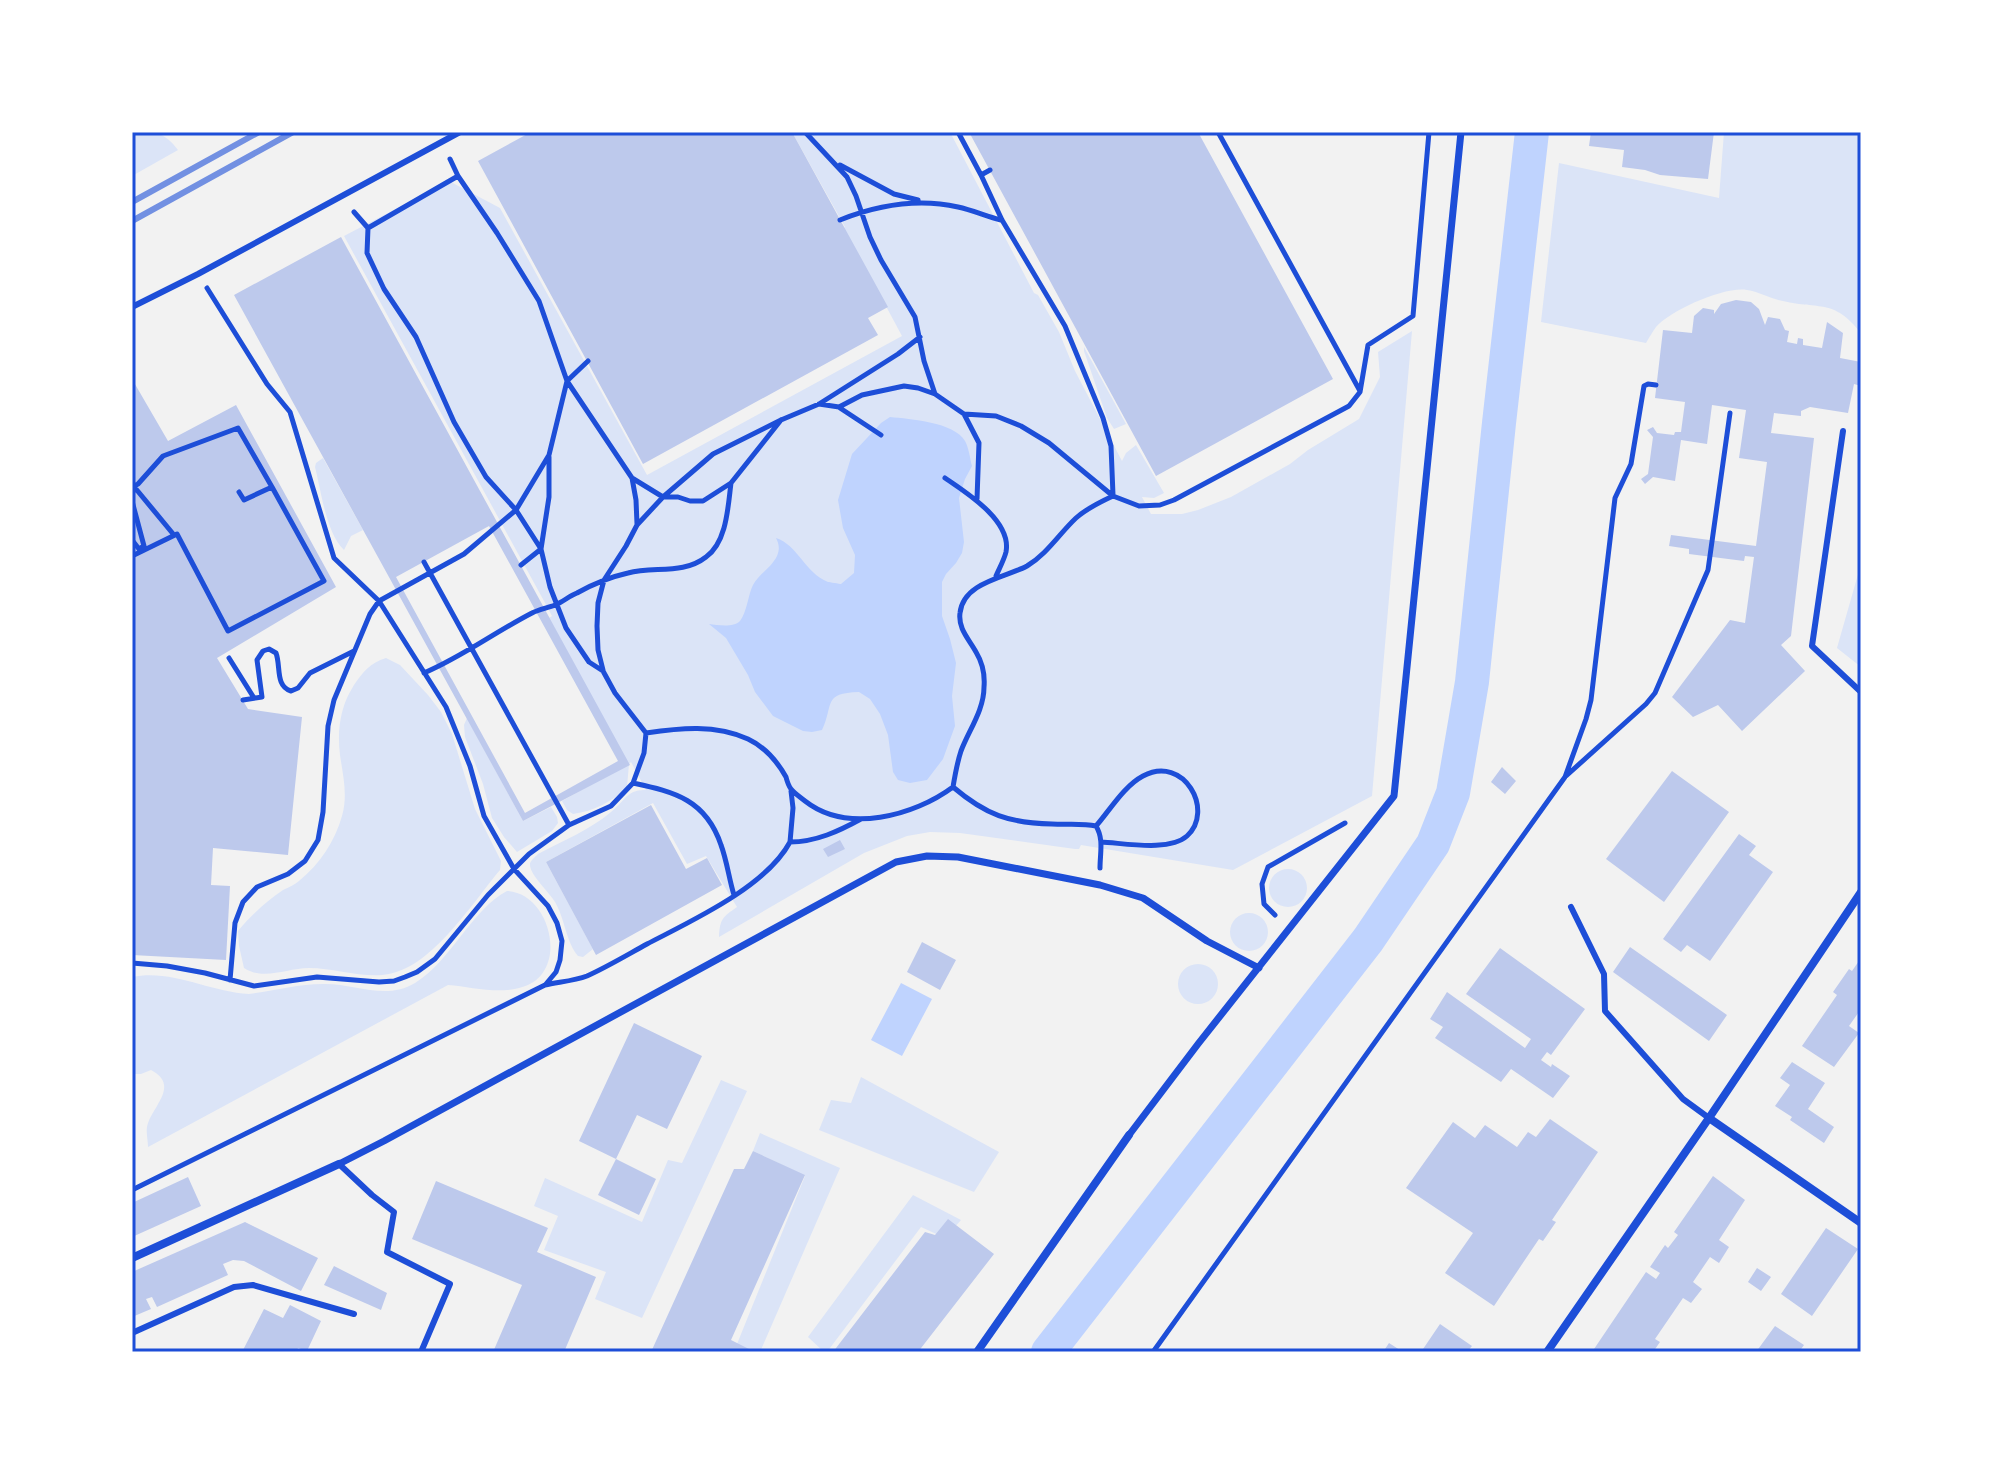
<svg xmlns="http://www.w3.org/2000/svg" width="1993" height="1484" viewBox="0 0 1993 1484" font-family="'Asap Condensed',sans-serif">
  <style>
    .green { fill: #dbe4f7 }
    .water { fill: #bfd3fe }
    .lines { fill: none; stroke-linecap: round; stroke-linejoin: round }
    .canal { stroke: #bfd3fe; stroke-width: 34 }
    .building { fill: #bdc9ec; fill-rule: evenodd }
    .path { stroke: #1d4ed8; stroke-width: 5 }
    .service { stroke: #1d4ed8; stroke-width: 6 }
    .pedestrian { stroke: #1d4ed8; stroke-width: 7 }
    .minor { stroke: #1d4ed8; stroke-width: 8 }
    .rail { stroke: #7290e2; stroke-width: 6 }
    .neatline { fill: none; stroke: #1d4ed8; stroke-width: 3 }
  </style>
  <rect width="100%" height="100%" fill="#f2f2f2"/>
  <!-- green -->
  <path class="green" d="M132 132C154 132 164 131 178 150L132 176Z
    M792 132H950L1034 293 1038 295 1059 332 1075 371 1122 461 1126 453 1136 445 1164 493 1154 498 1142 497 1151 514H1182L1198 510 1231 497 1290 464 1308 450 1359 419 1380 377 1378 352 1412 331 1372 796 1233 870 1081 845 1079 849H1075L960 833 930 832 907 836 864 853 719 937C720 918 723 917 737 907L706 856 687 864 653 803 546 862 593 949 583 957 578 956C566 942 565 919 555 902 550 893 529 874 530 864 530 861 536 856 538 854 562 841 590 830 611 812 625 801 627 789 646 790L631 762 629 764 627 787C612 802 594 811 573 814L567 810 562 801 628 764 549 618 552 616 544 601 344 236 449 181 500 208 647 475 902 336 844 228 845 227Z
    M1724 132H1861V333C1833 298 1820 310 1783 301 1771 299 1760 292 1747 290 1725 286 1671 310 1656 327 1653 331 1649 338 1646 343L1541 322 1559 163 1719 198Z
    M1084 347 1126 424 1114 429 1107 418 1084 351Z
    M323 458 363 530 351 536 344 550C326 533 321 490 315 467L316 463Z
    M1861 564V667L1837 648Z
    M386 658 400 665 428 695 441 712 452 734 475 809 501 861 500 870C473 902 433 966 389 974 365 979 335 968 309 968 287 968 264 981 244 968L239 946 238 931C252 914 266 902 283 890 289 887 294 885 299 881 320 864 335 841 342 816 348 795 343 776 340 755 337 730 340 707 354 685 363 672 370 663 386 658Z
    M467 718 523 821 551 807 557 817 558 823 552 831 517 852 504 837 492 818 483 784 465 737 464 725Z
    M1269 888a19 19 0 1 1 38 0a19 19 0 1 1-38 0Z
    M507 891C549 893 569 966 528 985 503 996 473 987 448 985L148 1147C148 1141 146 1133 147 1127 151 1107 181 1086 151 1070L141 1074H132V977C173 969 209 992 249 994 273 991 298 984 323 984 353 983 386 1001 415 983 451 961 472 909 507 891Z
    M1230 932a19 19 0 1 1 38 0a19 19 0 1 1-38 0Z
    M1178 984a20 20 0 1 1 40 0a20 20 0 1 1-40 0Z
    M861 1077 999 1152 974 1192 819 1130 831 1100 851 1103Z
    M721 1080 747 1091 642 1318 595 1299 606 1272 544 1250 558 1216 534 1206 545 1178 642 1222 668 1160 682 1163Z
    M760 1133 840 1168 760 1352H755L737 1344 805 1176 753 1151Z
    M913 1195 961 1220 945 1238 921 1227 827 1352H824L808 1337Z"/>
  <!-- water -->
  <path class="water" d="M890 417C910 419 954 422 965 441 969 448 970 459 972 466L965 479 959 498 964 542 962 553 956 563 946 574 942 582V616L950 639 956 663 952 696 955 726 943 759 927 780 910 783 898 780 893 772 888 735 880 714 870 699 859 692C822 693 834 705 822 730L812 732 803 731 773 716 755 692 748 675 726 638 709 624C718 625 733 628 740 621 747 612 748 595 753 585 759 574 771 568 777 556 780 549 779 544 776 538 798 545 805 573 828 582 829 582 840 584 841 584L854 573 855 555 843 528 838 500 852 454 881 423Z
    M901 983 932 999 902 1056 871 1040Z"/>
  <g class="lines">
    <!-- canal -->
    <path class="canal" d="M1048 1352 1368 940 1433 844 1453 793 1472 682 1499 423 1532 132"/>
  </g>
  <!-- building -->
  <path class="building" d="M531 132H792L888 307 868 318 878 335 643 464 478 161Z
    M969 132H1198L1333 379 1156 476Z
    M1591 132H1714L1708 179 1660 175 1645 170 1622 167 1624 150 1589 146Z
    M341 237 630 765 523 821 234 295ZM489 526 618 761 525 813 396 577Z
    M1736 300 1751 302 1759 309 1765 325 1768 317 1780 319 1785 330 1789 331 1787 342 1797 344 1798 338 1803 339V345L1822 348 1827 322 1843 333 1840 358 1861 362V386L1854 384 1848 413 1810 407 1801 411V416L1774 413 1771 433 1814 438 1791 636 1781 645 1805 671 1742 731 1718 705 1693 717 1672 697 1730 620 1745 623 1754 557 1745 556 1744 561 1689 554V549L1669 546 1671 535 1756 546 1767 462 1739 458 1746 410 1712 405 1707 444 1681 440 1675 481 1653 477 1645 484 1641 479 1648 474 1653 437 1647 430 1653 427 1657 433 1674 435 1675 432H1681L1685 402 1655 398 1663 330 1692 333 1694 316 1703 308 1714 310V314L1721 304Z
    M132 379 168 441 236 405 336 587 217 658 248 709 302 717 288 855 213 848 211 885 230 886 226 960 132 955Z
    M1502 767 1516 781 1505 794 1491 782Z
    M1672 771 1729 812 1664 902 1606 859Z
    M651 805 686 869 707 858 722 885 596 955 546 862Z
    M1739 834 1756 846 1749 855 1773 872 1710 961 1687 945 1681 952 1663 939Z
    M840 840 845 849 828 857 823 849Z
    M922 942 956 960 940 990 907 972Z
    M1630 947 1727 1015 1709 1041 1613 972Z
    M1500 948 1585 1009 1551 1055 1547 1052 1541 1060 1551 1067 1552 1064 1570 1076 1553 1098 1511 1069 1501 1082 1435 1038 1443 1027 1430 1019 1447 992 1525 1048 1531 1039 1466 994Z
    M1861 958V1009L1849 1026 1859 1033 1834 1067 1802 1046 1837 995 1833 992 1849 969 1852 971Z
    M634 1023 702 1056 667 1129 637 1115 616 1159 579 1141Z
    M1792 1062 1825 1083 1808 1109 1834 1127 1824 1143 1790 1120 1792 1117 1775 1106 1790 1085 1780 1078Z
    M1550 1119 1598 1152 1552 1220 1556 1222 1543 1241 1539 1239 1494 1306 1445 1273 1473 1233 1406 1188 1453 1122 1475 1138 1485 1125 1517 1147 1528 1132 1536 1137Z
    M753 1151 805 1175 731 1340 755 1352H651L734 1169H744Z
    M616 1159 656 1179 639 1215 598 1195Z
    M1713 1176 1745 1200 1719 1240 1729 1247 1719 1263 1710 1257 1693 1282 1702 1289 1691 1303 1683 1298 1655 1339 1660 1342 1653 1352H1592L1646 1272 1656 1279 1660 1273 1650 1267 1665 1245 1668 1248 1678 1235 1674 1232Z
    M188 1177 201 1206 132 1237V1203Z
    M436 1181 548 1228 537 1252 596 1277 564 1352H493L522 1285 412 1239Z
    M948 1219 994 1254 918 1352H833L925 1232 935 1235Z
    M245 1222 318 1258 301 1291 244 1261 233 1260 223 1264 228 1275 157 1307 152 1297 146 1299 151 1309 132 1317V1272Z
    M1826 1228 1858 1249 1812 1316 1781 1294Z
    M334 1266 387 1293 381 1310 324 1285Z
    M1757 1268 1771 1277 1761 1291 1748 1282Z
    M290 1305 321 1321 307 1351 298 1348 296 1352H242L264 1309 283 1318Z
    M1440 1324 1472 1346 1467 1352H1421Z
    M1775 1326 1804 1345 1799 1352H1756Z
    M1389 1343 1403 1352H1383Z"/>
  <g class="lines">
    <!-- path -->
    <path class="path" d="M805 132 847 177 856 196 870 237 881 260 915 317 924 361 935 394 918 388 904 386 862 395 839 407 819 404
      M958 132 981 175 1002 220 1065 326 1103 418 1111 446 1113 495
      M1218 132 1360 391
      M450 159 458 176
      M840 165 894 194 918 200
      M981 175 990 170
      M354 212 368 228 367 253 384 289 416 337 454 422 486 477 516 510 541 549 550 587 566 628 589 662 603 671 615 693 646 733 644 753 633 783C675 792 706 800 721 845 727 861 729 879 734 895
      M840 220C878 205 917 198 958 207 972 210 986 216 1001 220
      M368 228 458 176 497 233 539 301 567 381 632 478 663 497H678L690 501H703L731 483 781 420
      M207 288 267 384 290 412 334 558 379 601 446 707 470 766 484 816 514 869 548 906 557 923 562 941 560 960 556 972 546 984
      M935 394 964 414 996 416 1021 426 1049 443 1113 496 1139 506 1160 505 1174 500 1349 406 1360 392 1368 345 1413 316 1429 132
      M840 408 881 435
      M964 414 979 443 977 499
      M632 478 636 500 637 524
      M945 478C967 493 1012 521 1006 552 1004 560 999 569 996 576
      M132 487 138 484 163 456 238 428 272 487 244 500 239 492
      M132 491 136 489 174 535
      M132 501 144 546 139 549 132 540
      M132 556 177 534 228 631 324 581 272 487
      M424 562 569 825
      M521 565 541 549 549 497V457
      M229 658 254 698
      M603 670 598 650 597 626 598 603 604 580 626 546 637 525 663 497 713 454 781 420 819 404 898 354 920 337
      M424 673C462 657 495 632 532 613 539 609 548 608 555 605 563 602 569 596 577 593 593 584 610 577 628 573 654 566 683 575 706 557 727 542 728 506 731 483
      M243 700 262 697 257 660 263 651 269 649 276 653C281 666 275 686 291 691L298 688 310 673 354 651
      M646 733C680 728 715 724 748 739 765 747 777 761 786 777 787 781 788 785 791 789 794 793 800 797 805 801 847 834 914 816 953 787 955 775 957 763 961 751 969 730 984 710 984 687 985 675 982 662 976 652 969 639 958 629 960 613 963 582 1007 577 1027 566 1047 554 1059 534 1076 518 1086 509 1100 502 1113 496
      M1566 776 1646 704 1655 693 1708 570 1730 413
      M953 787C986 815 1009 823 1052 824 1067 825 1082 823 1096 826 1104 839 1100 853 1100 868
      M1096 826C1110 810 1124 786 1143 776 1184 754 1215 811 1187 836 1169 852 1124 843 1101 842
      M790 842 793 808 791 791
      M1275 915 1264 904 1262 884 1268 867 1345 823
      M132 963 167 966 205 973 254 986 317 977 379 982 394 981 405 977 417 972 435 959 488 895 529 854 569 825 611 806 633 783
      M230 980 235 923 243 902 257 887 288 874 305 861 318 840 323 812 328 726 334 700 370 614 379 601 464 554 516 510 549 455 567 381 588 361
      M132 1190 545 985C558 982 574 981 587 976 607 967 627 955 647 944 691 921 766 887 790 842 816 842 839 831 861 819
      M1153 1352 1565 777 1586 719 1591 700 1615 498 1631 464 1644 386 1648 384 1656 385"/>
    <!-- service -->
    <path class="service" d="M132 307 198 274 460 132
      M1843 431 1812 646 1861 692
      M1571 907 1604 974 1605 1011 1683 1099 1709 1118
      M339 1164 372 1195 394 1212 387 1252 450 1284 421 1352
      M132 1333 234 1287 253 1285 354 1314"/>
    <!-- pedestrian -->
    <path class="pedestrian" d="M1129 1135 1198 1044 1394 796 1461 132
      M339 1164 384 1141 896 862 927 856 958 857 1100 885 1143 898 1207 941 1259 968"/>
    <!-- minor -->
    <path class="minor" d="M1709 1118 1861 1223
      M132 1258 339 1164
      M977 1352 1129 1135
      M1547 1352 1709 1118 1861 892"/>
    <!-- rail -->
    <path class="rail" d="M132 202 259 132
      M132 221 293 132"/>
  </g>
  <!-- border -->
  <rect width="1993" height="1484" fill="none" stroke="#ffffff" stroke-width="268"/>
  <rect x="134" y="134" width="1725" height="1216" class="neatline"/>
</svg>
